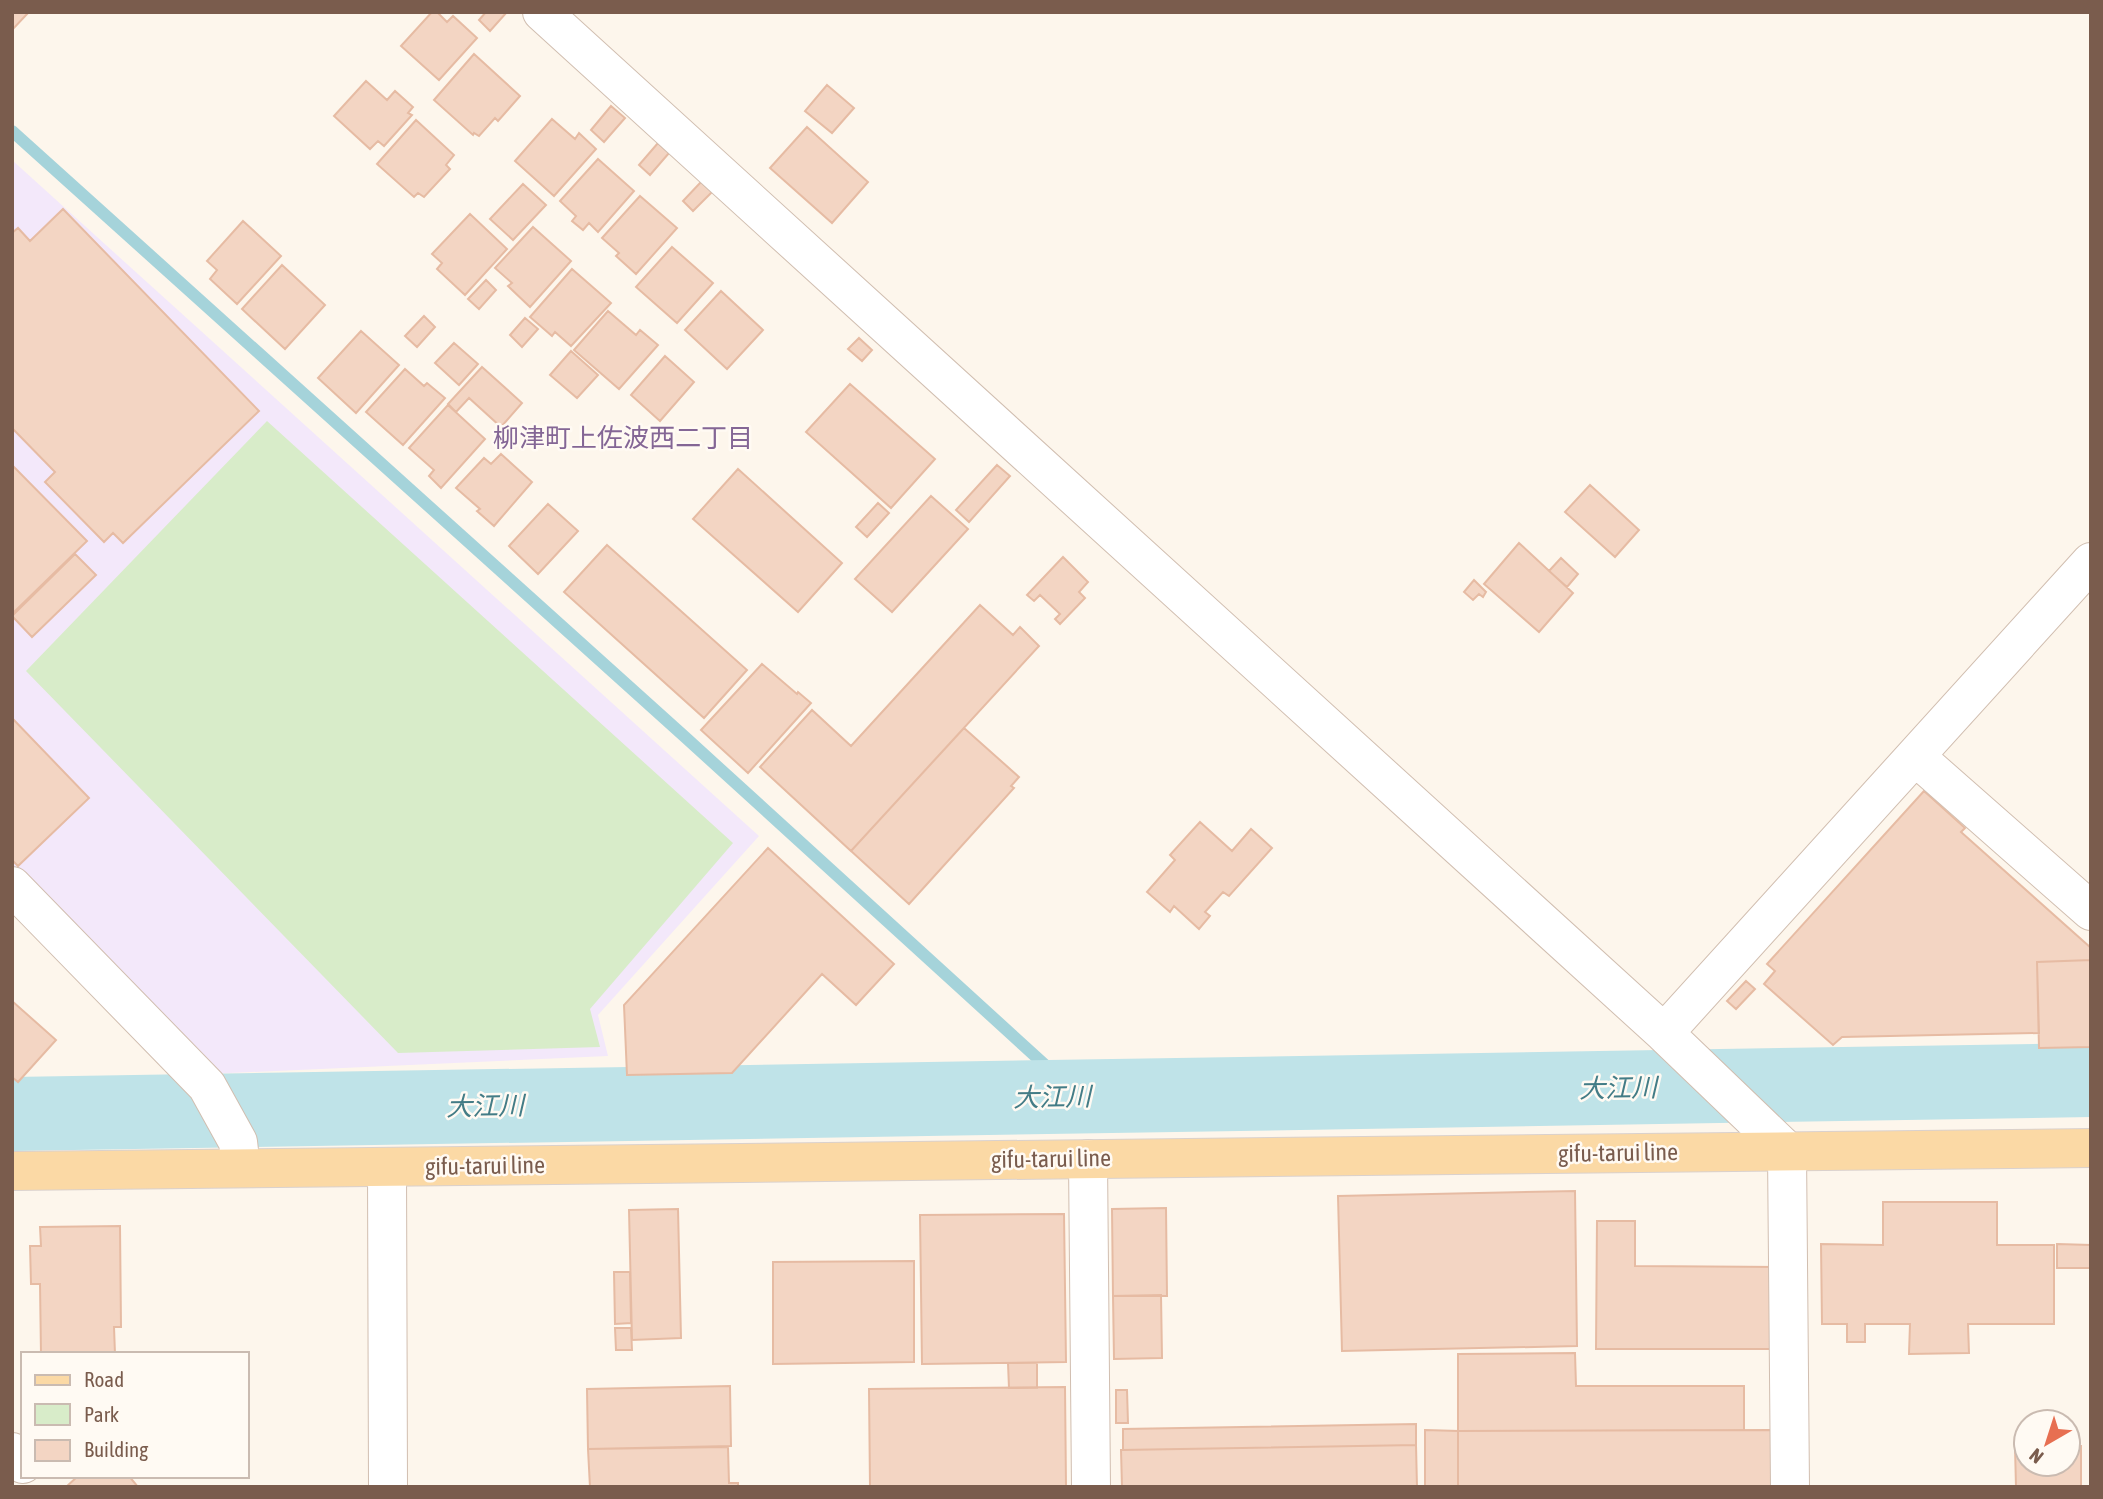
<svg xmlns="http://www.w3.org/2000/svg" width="2103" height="1499" viewBox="0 0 2103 1499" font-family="'Asap Condensed','Noto Sans JP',sans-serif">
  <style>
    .education { fill: #f3e8fa }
    .green { fill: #d8ecc9 }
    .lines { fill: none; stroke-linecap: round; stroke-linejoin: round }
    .stream { stroke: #a5d3da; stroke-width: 12 }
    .river { stroke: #bfe3e8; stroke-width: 74 }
    .building { fill: #f3d5c3; stroke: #e6bba3; stroke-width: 2 }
    .minor-casing { stroke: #d1beb0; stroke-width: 40 }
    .major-casing { stroke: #dad1cd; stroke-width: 40 }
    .minor { stroke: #fff; stroke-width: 38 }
    .major { stroke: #fbd9a5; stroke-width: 38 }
    .labels { text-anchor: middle; stroke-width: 5; stroke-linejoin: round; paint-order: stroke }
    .street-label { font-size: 24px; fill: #7a5c4d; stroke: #fffaf3 }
    .neighbourhood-label { font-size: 26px; fill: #846695; stroke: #fffaf3 }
    .water-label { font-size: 26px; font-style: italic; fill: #437c86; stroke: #fffaf3 }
  </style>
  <rect width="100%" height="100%" fill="#fdf6ec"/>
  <!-- education -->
  <path class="education" d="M12 160 759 836 598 1015 608 1056 207 1074 12 873Z"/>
  <!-- green -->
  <path class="green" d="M267 421 733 843 590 1009 600 1047 398 1053 26 671Z"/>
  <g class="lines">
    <!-- stream -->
    <path class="stream" d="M12 131 685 737 1078 1095"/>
    <!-- river -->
    <path class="river" d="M12 1114 2091 1080"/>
  </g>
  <!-- building -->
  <path class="building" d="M12 12H29L12 30Z
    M432 12H437L447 22 453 16 477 38 439 80 401 46Z
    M486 12H507L490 31 479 20Z
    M474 54 520 96 498 121 495 118 479 136 474 133 473 135 434 100Z
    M366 81 387 100 395 91 413 107 408 113 412 115 384 146 378 141 370 149 334 116Z
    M827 85 854 108 832 133 805 111Z
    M611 106 625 118 604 142 591 130Z
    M552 119 575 139 579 133 596 149 554 196 515 161Z
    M416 120 454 155 446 165 450 169 424 197 418 193 414 197 377 164Z
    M807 127 868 182 832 223 770 168Z
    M658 143 669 153 650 175 639 165Z
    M598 159 634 191 598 232 589 223 583 230 572 221 576 216 560 201Z
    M701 182 712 192 693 211 683 201Z
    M523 184 546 205 513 240 490 219Z
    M640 196 677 228 636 274 616 256 619 253 602 238Z
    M63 209 259 411 123 543 113 533 104 542 45 482 55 472 12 428V233L18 228 30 241Z
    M470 214 507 249 465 295 437 269 442 263 432 254Z
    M243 221 281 256 237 304 210 279 217 270 207 261Z
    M533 227 571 261 530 307 508 286 512 283 495 268Z
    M672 247 713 283 677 323 636 287Z
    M282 265 325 305 285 349 242 309Z
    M572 269 611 303 571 346 555 332 552 336 530 317Z
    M486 280 496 290 479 309 468 299Z
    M721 291 763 330 727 369 685 330Z
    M608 311 636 335 640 330 658 345 619 389 574 350Z
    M424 316 435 327 417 347 405 336Z
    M525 318 538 329 522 347 510 335Z
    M361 331 399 365 356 413 318 378Z
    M859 338 872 350 862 361 848 349Z
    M454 343 478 364 459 385 435 363Z
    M571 351 598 375 577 398 550 375Z
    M665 356 694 382 660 421 631 395Z
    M482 367 522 403 501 427 469 398 456 412 448 404Z
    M405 369 424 386 427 383 445 398 403 445 366 412Z
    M850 384 935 459 891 508 806 432Z
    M448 405 485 439 441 488 429 476 434 470 409 448Z
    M501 454 532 482 494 526 477 511 480 509 456 488 484 458 491 464Z
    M12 465 87 541 12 614Z
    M997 465 1010 476 969 522 956 510Z
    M738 469 842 563 798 612 693 519Z
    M1590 485 1639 530 1615 557 1565 512Z
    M931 496 968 529 892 612 855 579Z
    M878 503 889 513 867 537 856 527Z
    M548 504 578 531 538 574 509 546Z
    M1519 543 1573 593 1539 632 1484 584Z
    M607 545 747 670 704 718 564 592Z
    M75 554 96 575 32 637 12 616Z
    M1063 557 1088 582 1079 592 1085 598 1060 624 1055 619 1060 614 1040 595 1034 601 1027 595Z
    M1561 558 1578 574 1567 587 1549 571Z
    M1474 580 1486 592 1483 597 1479 594 1473 600 1464 592Z
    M980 605 1013 635 1020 627 1039 646 851 851 760 767 812 710 851 746Z
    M762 664 797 694 798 692 811 703 748 773 701 730Z
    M12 718 89 798 18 866 12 860Z
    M964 728 1019 777 1011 786 1014 788 909 904 851 851Z
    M1924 791 1965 828 1961 832 2091 948V960L2037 962 2039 1033 1842 1037 1833 1045 1764 984 1775 971 1767 964Z
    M1200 822 1232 851 1251 829 1272 848 1229 896 1223 892 1205 912 1210 916 1199 929 1174 906 1170 912 1147 892 1175 860 1170 855Z
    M768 848 894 964 856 1005 822 974 732 1073 627 1075 624 1005Z
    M2091 960V1047L2039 1048 2037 962Z
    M1746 981 1755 989 1736 1009 1727 1001Z
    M12 1001 56 1040 18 1082 12 1077Z
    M1575 1191 1577 1346 1342 1351 1338 1196Z
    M1883 1202H1997V1245H2054V1324H1968L1969 1353 1909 1354 1910 1324H1865V1342H1847V1324H1822L1821 1244 1883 1245Z
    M1166 1208 1167 1296H1113L1112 1209Z
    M678 1209 681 1338 632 1340 629 1210Z
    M1064 1214 1066 1362 922 1364 920 1215Z
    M1597 1221H1635V1266L1779 1267V1349H1596Z
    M120 1226 121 1327H114L115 1354H41L40 1284H31L30 1246H41L40 1227Z
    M2057 1244 2091 1245V1268H2057Z
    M914 1261V1362L773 1364V1262Z
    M614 1272H630L631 1323 615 1324Z
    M1161 1295 1162 1358 1114 1359 1113 1296Z
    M615 1328H631L632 1350H616Z
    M1575 1353 1576 1386H1744V1430L1458 1431V1354Z
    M1008 1363H1037V1388H1009Z
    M730 1386 731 1446 588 1449 587 1389Z
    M1065 1387 1066 1487H870L869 1389Z
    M1116 1390H1127L1128 1423H1116Z
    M1416 1424V1445L1123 1450V1429Z
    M1425 1430 1458 1431V1487H1425Z
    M1773 1430V1487H1458V1431Z
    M1416 1445 1417 1487H1122L1121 1450Z
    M2068 1446H2081V1487H2016L2015 1447H2026V1464H2068Z
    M728 1447 729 1483H738V1487H590L588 1449Z
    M78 1476H129L138 1487H66Z"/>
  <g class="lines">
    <defs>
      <path id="minor" d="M542 12 1664 1033 1787 1151 1790 1487
        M1916 757 2091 911
        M12 886 207 1086 238 1142 241 1168
        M1664 1033 2091 562
        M1088 1159 1091 1487
        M387 1167 388 1487
        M12 1452 23 1464"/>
      <path id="major" d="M12 1171 2091 1148"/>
    </defs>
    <!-- minor casing -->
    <use href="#minor" class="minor-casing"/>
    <!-- major casing -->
    <use href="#major" class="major-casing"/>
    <!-- minor -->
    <use href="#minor" class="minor"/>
    <!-- major -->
    <use href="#major" class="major"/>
  </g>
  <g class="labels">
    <!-- street labels -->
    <g class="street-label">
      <text transform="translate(1618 1153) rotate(-1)" y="8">gifu-tarui line</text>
      <text transform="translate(1051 1159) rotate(-1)" y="8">gifu-tarui line</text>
      <text transform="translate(485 1166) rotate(-1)" y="8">gifu-tarui line</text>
    </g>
    <!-- neighbourhood labels -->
    <g class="neighbourhood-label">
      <text x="623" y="447">柳津町上佐波西二丁目</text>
    </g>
    <!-- water labels -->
    <g class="water-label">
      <text transform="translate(1618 1088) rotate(-1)" y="9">大江川</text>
      <text transform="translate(1052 1097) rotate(-1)" y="9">大江川</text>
      <text transform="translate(485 1106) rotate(-1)" y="9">大江川</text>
    </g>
  </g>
  <!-- border -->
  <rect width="2103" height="1499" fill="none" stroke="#7a5c4d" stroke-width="28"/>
  <!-- legend -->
  <rect x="21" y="1352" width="228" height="126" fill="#fffaf3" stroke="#cabbb1" stroke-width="2"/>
  <rect x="35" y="1375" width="35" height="10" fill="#fbd9a5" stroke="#cabbb1" stroke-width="2"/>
  <text x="84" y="1387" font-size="21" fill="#7a5c4d">Road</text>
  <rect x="35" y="1404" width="35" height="21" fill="#d8ecc9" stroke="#cabbb1" stroke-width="2"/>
  <text x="84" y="1422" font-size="21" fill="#7a5c4d">Park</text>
  <rect x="35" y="1440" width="35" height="21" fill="#f3d5c3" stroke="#cabbb1" stroke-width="2"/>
  <text x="84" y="1457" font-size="21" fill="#7a5c4d">Building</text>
  <!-- north arrow -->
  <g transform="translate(2047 1443) rotate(219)"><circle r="33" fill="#fffaf3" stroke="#cabbb1" stroke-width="2"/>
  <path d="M0-5L12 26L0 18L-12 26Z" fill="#e76f51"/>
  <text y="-10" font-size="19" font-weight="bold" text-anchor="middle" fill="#7a5c4d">N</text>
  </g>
</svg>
